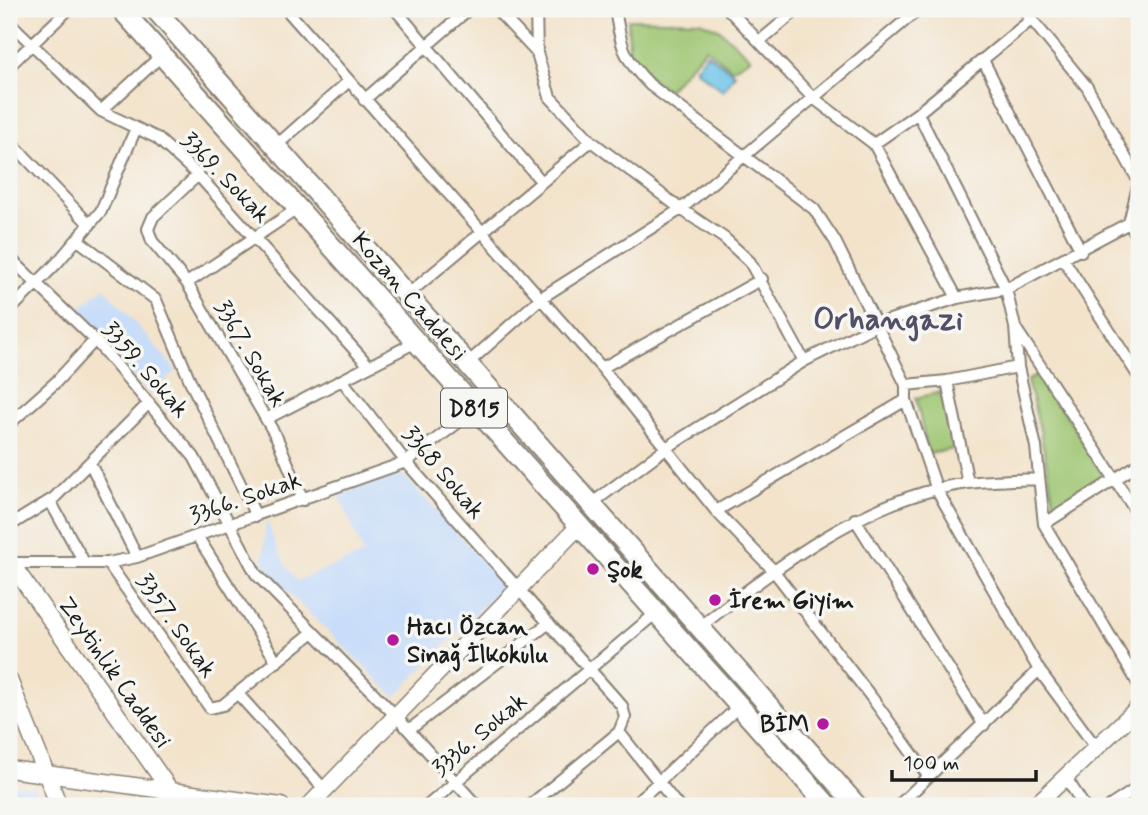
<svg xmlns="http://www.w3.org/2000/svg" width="1148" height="815" viewBox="0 0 1148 815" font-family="Mynerve,sans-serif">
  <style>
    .built { fill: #c8ddf9 }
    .green { fill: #9ec672; stroke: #5d7147; stroke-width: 2 }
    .water { fill: #6bc2e8; stroke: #446f82; stroke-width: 2 }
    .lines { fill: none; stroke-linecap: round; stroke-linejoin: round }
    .street-casing { stroke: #888074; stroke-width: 14 }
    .secondary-casing { stroke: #888074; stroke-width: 19 }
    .highway-casing { stroke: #888074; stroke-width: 23 }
    .street { stroke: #fff; stroke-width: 10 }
    .secondary { stroke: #fff; stroke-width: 16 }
    .highway { stroke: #fff; stroke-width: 19 }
    .poi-dot { fill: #b5179e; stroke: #f6f6f2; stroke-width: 2.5 }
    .labels { text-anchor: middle; stroke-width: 7; stroke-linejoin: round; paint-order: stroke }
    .shield { fill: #f6f6f2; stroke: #5d5d5c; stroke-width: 2 }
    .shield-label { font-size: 23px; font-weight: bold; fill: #1c1c1c }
    .street-label { font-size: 24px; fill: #1c1c1c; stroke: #f6f6f2 }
    .poi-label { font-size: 24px; font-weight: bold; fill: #1c1c1c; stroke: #f6f6f2; text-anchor: start }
    .district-label { font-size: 32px; font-weight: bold; fill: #544f68; stroke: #f6f6f2 }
  </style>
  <rect width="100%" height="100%" fill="#f6f6f2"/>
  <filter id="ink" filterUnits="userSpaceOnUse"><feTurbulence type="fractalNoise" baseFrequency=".0143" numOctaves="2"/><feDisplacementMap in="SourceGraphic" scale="14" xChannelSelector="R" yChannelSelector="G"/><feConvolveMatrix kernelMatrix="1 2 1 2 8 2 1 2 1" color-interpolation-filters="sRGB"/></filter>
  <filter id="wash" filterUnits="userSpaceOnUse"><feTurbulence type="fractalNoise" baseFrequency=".00686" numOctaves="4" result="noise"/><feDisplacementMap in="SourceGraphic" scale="28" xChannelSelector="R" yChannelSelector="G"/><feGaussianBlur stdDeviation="1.57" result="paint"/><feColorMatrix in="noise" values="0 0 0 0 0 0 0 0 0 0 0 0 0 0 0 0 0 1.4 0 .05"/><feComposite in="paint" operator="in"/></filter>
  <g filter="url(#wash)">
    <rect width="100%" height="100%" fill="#f3e3cb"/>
    <!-- built -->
    <path class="built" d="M104 287 177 371 150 394 78 310Z
      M404 475 504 584 395 697 275 580 263 561 266 518 280 555 296 581 364 554 339 495 391 476Z
      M9 785 35 788 40 806H9Z"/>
    <!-- green -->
    <path class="green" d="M628 19 700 21 719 29 751 58 732 69 706 48 668 90 652 79 629 53Z
      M1040 372 1105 478 1088 493 1055 507 1039 425 1027 381Z
      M941 392 953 449 928 454 916 398Z"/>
    <!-- water -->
    <path class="water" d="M707 53 735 74 723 91 695 69Z"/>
  </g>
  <g filter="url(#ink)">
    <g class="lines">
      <defs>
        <path id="street" d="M286 9 602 368 716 511 773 570 872 698 929 777
          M395 9 541 181
          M496 9 537 53
          M536 9 537 53 550 97 591 141 681 209 724 238 750 262 804 361
          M615 9C621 46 623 58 650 85L814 209 835 241 906 385V400L937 490 1039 670 1095 746
          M728 9 812 97 874 144 957 298
          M1023 9 1087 87 1139 182
          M9 22 101 111 157 138 198 175 369 366
          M761 40 798 9
          M983 60 1081 251
          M9 66 69 9
          M364 100 469 9
          M101 111 163 54
          M918 113 1006 289 1015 327 1018 367 1036 447 1044 524 1139 685
          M9 140 90 225
          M874 144 918 113 1032 19
          M277 145 349 81
          M198 175 153 217 148 229 152 241 187 283 277 438 303 500
          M1129 223 1139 238
          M78 240 156 300 191 383 256 516
          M9 257 95 340 194 457 256 574 395 715 477 806
          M1064 260 1139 377
          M187 283 300 207
          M407 295 591 141
          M9 311 57 263 101 211 136 128
          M1016 329 1139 516
          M468 363 541 298 681 209 919 9
          M602 368 762 279
          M342 380 406 462 622 706 625 717 619 732 529 806
          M947 381 968 483
          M906 385 947 381 1018 367
          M266 419 418 341
          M9 424 56 382 95 340
          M90 463 137 557
          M50 501 84 562
          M591 504 666 448 804 361 878 324 957 298 1006 289 1129 223 1139 182
          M716 511 906 400
          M855 519 984 725
          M1044 524 1139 464
          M9 526 54 498 149 403
          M197 536 277 662
          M9 563H108L137 557 406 462 476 409
          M108 563 210 708 223 705 313 632
          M701 626C780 565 866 497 968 483 991 480 1015 480 1038 479
          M238 694 324 789
          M409 730 549 623
          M619 732 678 806
          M1065 776 1084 806
          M427 806 656 613
          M633 806 739 706
          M898 806 1039 670
          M1110 806 1139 787"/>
        <path id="secondary" d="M11 563 181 806
          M9 680 59 806
          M9 769 281 806
          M309 806 579 526
          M1035 806 1139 707"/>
        <path id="highway" d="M121 9 828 806
          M155 9 857 806"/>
      </defs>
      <!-- street casing -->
      <use href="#street" class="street-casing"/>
      <!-- secondary casing -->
      <use href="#secondary" class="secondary-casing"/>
      <!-- highway casing -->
      <use href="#highway" class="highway-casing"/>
      <!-- street -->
      <use href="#street" class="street"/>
      <!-- secondary -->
      <use href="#secondary" class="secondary"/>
      <!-- highway -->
      <use href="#highway" class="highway"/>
    </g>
  </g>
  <!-- markers -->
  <g class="poi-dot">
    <circle cx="593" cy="569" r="7"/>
    <circle cx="715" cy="600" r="7"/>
    <circle cx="393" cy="640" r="7"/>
    <circle cx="823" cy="724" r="7"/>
  </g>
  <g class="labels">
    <!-- shield labels -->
    <rect class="shield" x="441" y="388.5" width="66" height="39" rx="5"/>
    <g class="shield-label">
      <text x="474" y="416">D815</text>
    </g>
    <!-- street labels -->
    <g class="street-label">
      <text transform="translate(226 177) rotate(46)" y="8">3369. Sokak</text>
      <text transform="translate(410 296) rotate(49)" y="8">Kozan Caddesi</text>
      <text transform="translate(251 353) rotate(60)" y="8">3367. Sokak</text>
      <text transform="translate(146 369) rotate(49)" y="8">3359. Sokak</text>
      <text transform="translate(444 472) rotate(50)" y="8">3368 Sokak</text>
      <text transform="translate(245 497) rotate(-19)" y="8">3366. Sokak</text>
      <text transform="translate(177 625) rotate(55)" y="8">3357. Sokak</text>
      <text transform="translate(115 672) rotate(55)" y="8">Zeytinlik Caddesi</text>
      <text transform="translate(479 734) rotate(-40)" y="8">3336. Sokak</text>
    </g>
    <!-- poi labels -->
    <g class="poi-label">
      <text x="607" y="577">Şok</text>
      <text x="729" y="608">İrem Giyim</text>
      <text x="407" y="634">Hacı Özcan<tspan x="407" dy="28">Sinağ İlkokulu</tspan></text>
      <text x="809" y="732" text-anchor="end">BİM</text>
    </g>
    <!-- district labels -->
    <g class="district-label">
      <text x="888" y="329">Orhangazi</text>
    </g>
  </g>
  <!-- margin -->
  <rect width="1148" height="815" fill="none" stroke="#f6f6f2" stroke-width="35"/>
  <!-- scale -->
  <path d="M892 770v10h144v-10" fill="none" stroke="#1c1c1c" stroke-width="3.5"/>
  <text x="903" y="770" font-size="21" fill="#1c1c1c" stroke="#f6f6f2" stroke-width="5" paint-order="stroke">100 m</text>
</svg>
